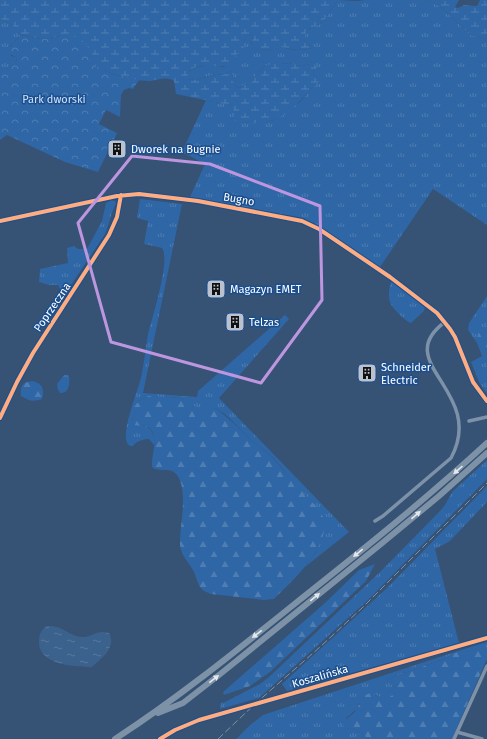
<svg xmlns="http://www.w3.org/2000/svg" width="487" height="739" viewBox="0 0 487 739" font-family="'Fira Sans',sans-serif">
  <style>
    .grass { fill: url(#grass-tufts) }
    .forest { fill: url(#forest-firs) }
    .wetland { fill: url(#wetland-marsh) }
    .park { fill: url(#park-crowns) }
    .water { fill: url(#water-ripples) }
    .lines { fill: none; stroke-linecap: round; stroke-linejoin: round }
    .street { stroke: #7d92a8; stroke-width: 3.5 }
    .secondary { stroke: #798da4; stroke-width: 4.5 }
    .highway { stroke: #7e92a7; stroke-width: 6 }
    .rail { stroke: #7e92a7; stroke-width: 1; stroke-dasharray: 7 3; stroke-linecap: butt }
    .cycleway-casing { stroke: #1b4f8f; stroke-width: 6 }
    .cycleway { stroke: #ffac80; stroke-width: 4 }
    .oneway { fill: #e5e9ed }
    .marked { fill: none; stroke: #bd96df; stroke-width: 3; stroke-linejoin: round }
    .labels { text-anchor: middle; stroke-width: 3; stroke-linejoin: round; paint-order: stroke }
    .park-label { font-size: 11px; fill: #cfe3fa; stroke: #1b4f8f }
    .poi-label { font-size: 11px; fill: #fff; stroke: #1b4f8f; text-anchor: start }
    .street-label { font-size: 11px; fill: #fff; stroke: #1b4f8f }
  </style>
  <defs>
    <pattern id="grass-tufts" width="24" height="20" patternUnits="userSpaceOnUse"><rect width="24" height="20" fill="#2f66a5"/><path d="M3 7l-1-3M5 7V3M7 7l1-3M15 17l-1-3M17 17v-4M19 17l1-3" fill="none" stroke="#4e7db2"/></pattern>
    <pattern id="forest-firs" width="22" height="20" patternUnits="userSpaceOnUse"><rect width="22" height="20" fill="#2f66a5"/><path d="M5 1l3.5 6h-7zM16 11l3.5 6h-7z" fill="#4e7db2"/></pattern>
    <pattern id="wetland-marsh" width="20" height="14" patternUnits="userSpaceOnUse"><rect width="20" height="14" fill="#2f66a5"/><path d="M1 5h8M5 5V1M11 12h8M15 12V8" fill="none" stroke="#4e7db2"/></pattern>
    <pattern id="park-crowns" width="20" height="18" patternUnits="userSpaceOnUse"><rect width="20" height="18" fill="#2f66a5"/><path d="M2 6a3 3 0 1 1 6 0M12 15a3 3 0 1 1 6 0" fill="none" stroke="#4e7db2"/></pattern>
    <pattern id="water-ripples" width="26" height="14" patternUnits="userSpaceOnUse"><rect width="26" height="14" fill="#3b618d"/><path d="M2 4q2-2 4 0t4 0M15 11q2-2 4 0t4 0" fill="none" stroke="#58799e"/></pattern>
  </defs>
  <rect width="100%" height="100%" fill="#365274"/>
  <!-- grass -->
  <path class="grass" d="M338 0 358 1 364 0H426L438 5 454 19 470 35 487 39V225L433 189 380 267 320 227 303 218 190 197 205 164 182 152 206 100 233 106 244 123H259L274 120 300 102 322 77H315L313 73 315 70 310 64 302 66 290 63 280 64H275L265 66 257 73 251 84H244L241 87 238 88C231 83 234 76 231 71L223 75 216 74 199 79 190 80 188 78C187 63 214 66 224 67L244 46C244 41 244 35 251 35L253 37 251 45 259 50 265 49 274 51C282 44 287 50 296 50 302 50 308 49 313 48L305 41V34L307 30 320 24 325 19Z
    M0 19 13 24 18 34 21 35 10 46 11 56 16 57 17 61 12 68 0 76Z
    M140 199 182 204 143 393 197 397 198 391 285 315 289 319 219 398 349 532 305 567 316 552 323 533C307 506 293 477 270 455 264 449 257 446 251 440 242 431 228 415 217 409 210 406 203 408 196 407 190 406 186 399 180 398 173 397 164 397 156 397 139 395 133 405 132 420L141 426 146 425C152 430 156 438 154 445L149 439C143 439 137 441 133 446H130L127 443C122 432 135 397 139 385 144 368 145 351 148 334 152 318 171 259 162 248L144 244 148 221 137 218Z
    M111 200 115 201 116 204C111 212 109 225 105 234L65 294 61 291 58 285H49L39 282 40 269 68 263 67 248 74 246 78 249H87L102 221 106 203Z
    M391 282H393L425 306 424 311 411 323C406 322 391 307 390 302 388 297 389 287 391 282Z
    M487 296V394L479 382 471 362 482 356 477 343 468 330 469 323Z
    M64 375H67L69 376C70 383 69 394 60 393L58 390 57 384Z
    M487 460V479L368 600 259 698 220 709 221 703 225 702 260 684 269 677 381 571 440 511 445 505 452 492Z
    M487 486V502L450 541 435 549 459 643 287 691 282 684 386 589Z
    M461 650 441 660 388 679 387 681 396 688V692L386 701 376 695 358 704 357 709 346 718 347 728 356 730 369 739H236L250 725 263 715Z"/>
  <!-- forest -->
  <path class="forest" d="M483 327H487V364L477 338 480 328Z
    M33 381C42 383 45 390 42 399 33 402 29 401 21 396 20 386 22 382 33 381Z
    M149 396 180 398 188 401 194 407H211L217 409 237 426 253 442 270 455 321 512C322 515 325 520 325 524 324 553 293 580 274 599L264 600 211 594C197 589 199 584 194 572 189 562 181 556 180 545 179 527 190 487 175 473 169 467 159 473 152 467 151 453 161 435 146 425L141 426 134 425C128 411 136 400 149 396Z
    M375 564 366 581 270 672 250 686 224 695 223 692 325 603 359 570Z
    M487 642V659L452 739H369L356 730 347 728 343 726C344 717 352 717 356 710 362 701 357 699 370 693L386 700 396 692V688L386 681 388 679 441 660 461 650Z"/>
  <!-- wetland -->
  <path class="wetland" d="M0 0H338L325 19 320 24 307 30 305 34V41L314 48C308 49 302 50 297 50 288 50 282 44 274 51L265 49 259 50 251 46 253 37 251 35C242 36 245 45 243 53L237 54 228 66C218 68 187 60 188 78L190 80 199 79 216 74 223 75 231 71C234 76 231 83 238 88L241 87 244 84 251 83 257 73 265 66 271 64H280L290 63 302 66 310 64H314L317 67 313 73 315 77H323C295 106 280 131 235 121L233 106 176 94 174 81C165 76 160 80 150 81 145 81 139 80 135 80 121 77 108 72 96 67L93 60 61 36 41 39 18 34 12 24 0 19Z
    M426 0H459L455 7 458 8 464 5 477 6 480 0H487V39L470 35 454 19 438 5Z"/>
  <!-- park -->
  <path class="park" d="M21 35 41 39 61 36H71L76 37 83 41 91 51 96 67 116 75 139 80 133 89 129 88 124 90 121 95 120 117 106 110 99 124 117 133 98 172 65 162 7 135 0 140V76C4 69 12 68 17 61L16 57 9 54C7 46 16 41 21 35Z"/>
  <!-- water -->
  <path class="water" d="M47 626C64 625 68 636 82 637 93 637 97 629 109 633 117 647 102 658 92 667 76 667 38 665 39 642 39 634 41 630 47 626Z"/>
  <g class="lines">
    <!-- street -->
    <path class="street" d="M469 421 487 417
      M375 521 383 516 451 458C487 391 389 363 445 322
      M457 732 482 739
      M160 739 175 730 199 720 487 638
      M454 739 487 666"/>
    <!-- secondary -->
    <path class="secondary" d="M0 221 117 196 139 194 198 201 302 221 319 229 390 277 437 313 450 329 455 337 473 382 487 401
      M0 418 17 382 33 353 109 235 117 217 121 195"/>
    <!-- highway -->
    <path class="highway" d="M158 713 183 703 219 675 381 544 439 496 487 453
      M115 739C175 700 231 655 287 610 355 556 423 502 487 443"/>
    <!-- rail -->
    <path class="rail" d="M218 739 256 703 320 647 362 608 487 483"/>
    <defs>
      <path id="cycleway" d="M0 221 117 196 139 194 198 201 302 221 319 229 390 277 437 313 450 329 455 337 473 382 487 401
        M0 418 17 382 33 353 109 235 117 217 121 195
        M160 739 175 730 199 720 487 638"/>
    </defs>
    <!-- cycleway casing -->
    <use href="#cycleway" class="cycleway-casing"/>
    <!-- cycleway -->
    <use href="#cycleway" class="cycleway"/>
  </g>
  <!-- one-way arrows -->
  <defs><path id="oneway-solid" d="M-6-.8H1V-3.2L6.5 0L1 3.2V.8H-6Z"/></defs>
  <g class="oneway">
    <use href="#oneway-solid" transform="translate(458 470) rotate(138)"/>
    <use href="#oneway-solid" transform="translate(416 515) rotate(-40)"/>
    <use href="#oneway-solid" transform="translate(358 553) rotate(141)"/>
    <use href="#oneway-solid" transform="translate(315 597) rotate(-39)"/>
    <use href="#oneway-solid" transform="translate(257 634) rotate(142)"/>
    <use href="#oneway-solid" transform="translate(214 679) rotate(-38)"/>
  </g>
  <!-- marked area -->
  <path class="marked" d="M132 156 210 164 320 206 322 300 261 383 111 342 78 223Z"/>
  <!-- icons -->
  <defs>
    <symbol id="building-square" viewBox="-11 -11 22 22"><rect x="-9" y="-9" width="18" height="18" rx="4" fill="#b9c2ce" stroke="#1b4f8f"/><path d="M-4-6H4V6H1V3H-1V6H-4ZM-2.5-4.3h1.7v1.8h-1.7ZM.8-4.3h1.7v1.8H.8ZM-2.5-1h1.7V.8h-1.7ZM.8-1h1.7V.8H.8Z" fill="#111"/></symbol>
  </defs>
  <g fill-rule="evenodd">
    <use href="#building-square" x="106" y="138" width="22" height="22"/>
    <use href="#building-square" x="205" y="278" width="22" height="22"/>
    <use href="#building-square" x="224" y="311" width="22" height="22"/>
    <use href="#building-square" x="356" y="362" width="22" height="22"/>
  </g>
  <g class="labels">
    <!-- park labels -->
    <g class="park-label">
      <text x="54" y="103">Park dworski</text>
    </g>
    <!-- poi labels -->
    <g class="poi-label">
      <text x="131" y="153">Dworek na Bugnie</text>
      <text x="230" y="293">Magazyn EMET</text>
      <text x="249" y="326">Telzas</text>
      <text x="381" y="371">Schneider<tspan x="381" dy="13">Electric</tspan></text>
    </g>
    <!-- street labels -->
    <g class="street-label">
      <text transform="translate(239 199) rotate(10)" y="4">Bugno</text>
      <text transform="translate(52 307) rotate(-56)" y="4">Poprzeczna</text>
      <text transform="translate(320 676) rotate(-16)" y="4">Koszalińska</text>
    </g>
  </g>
</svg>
